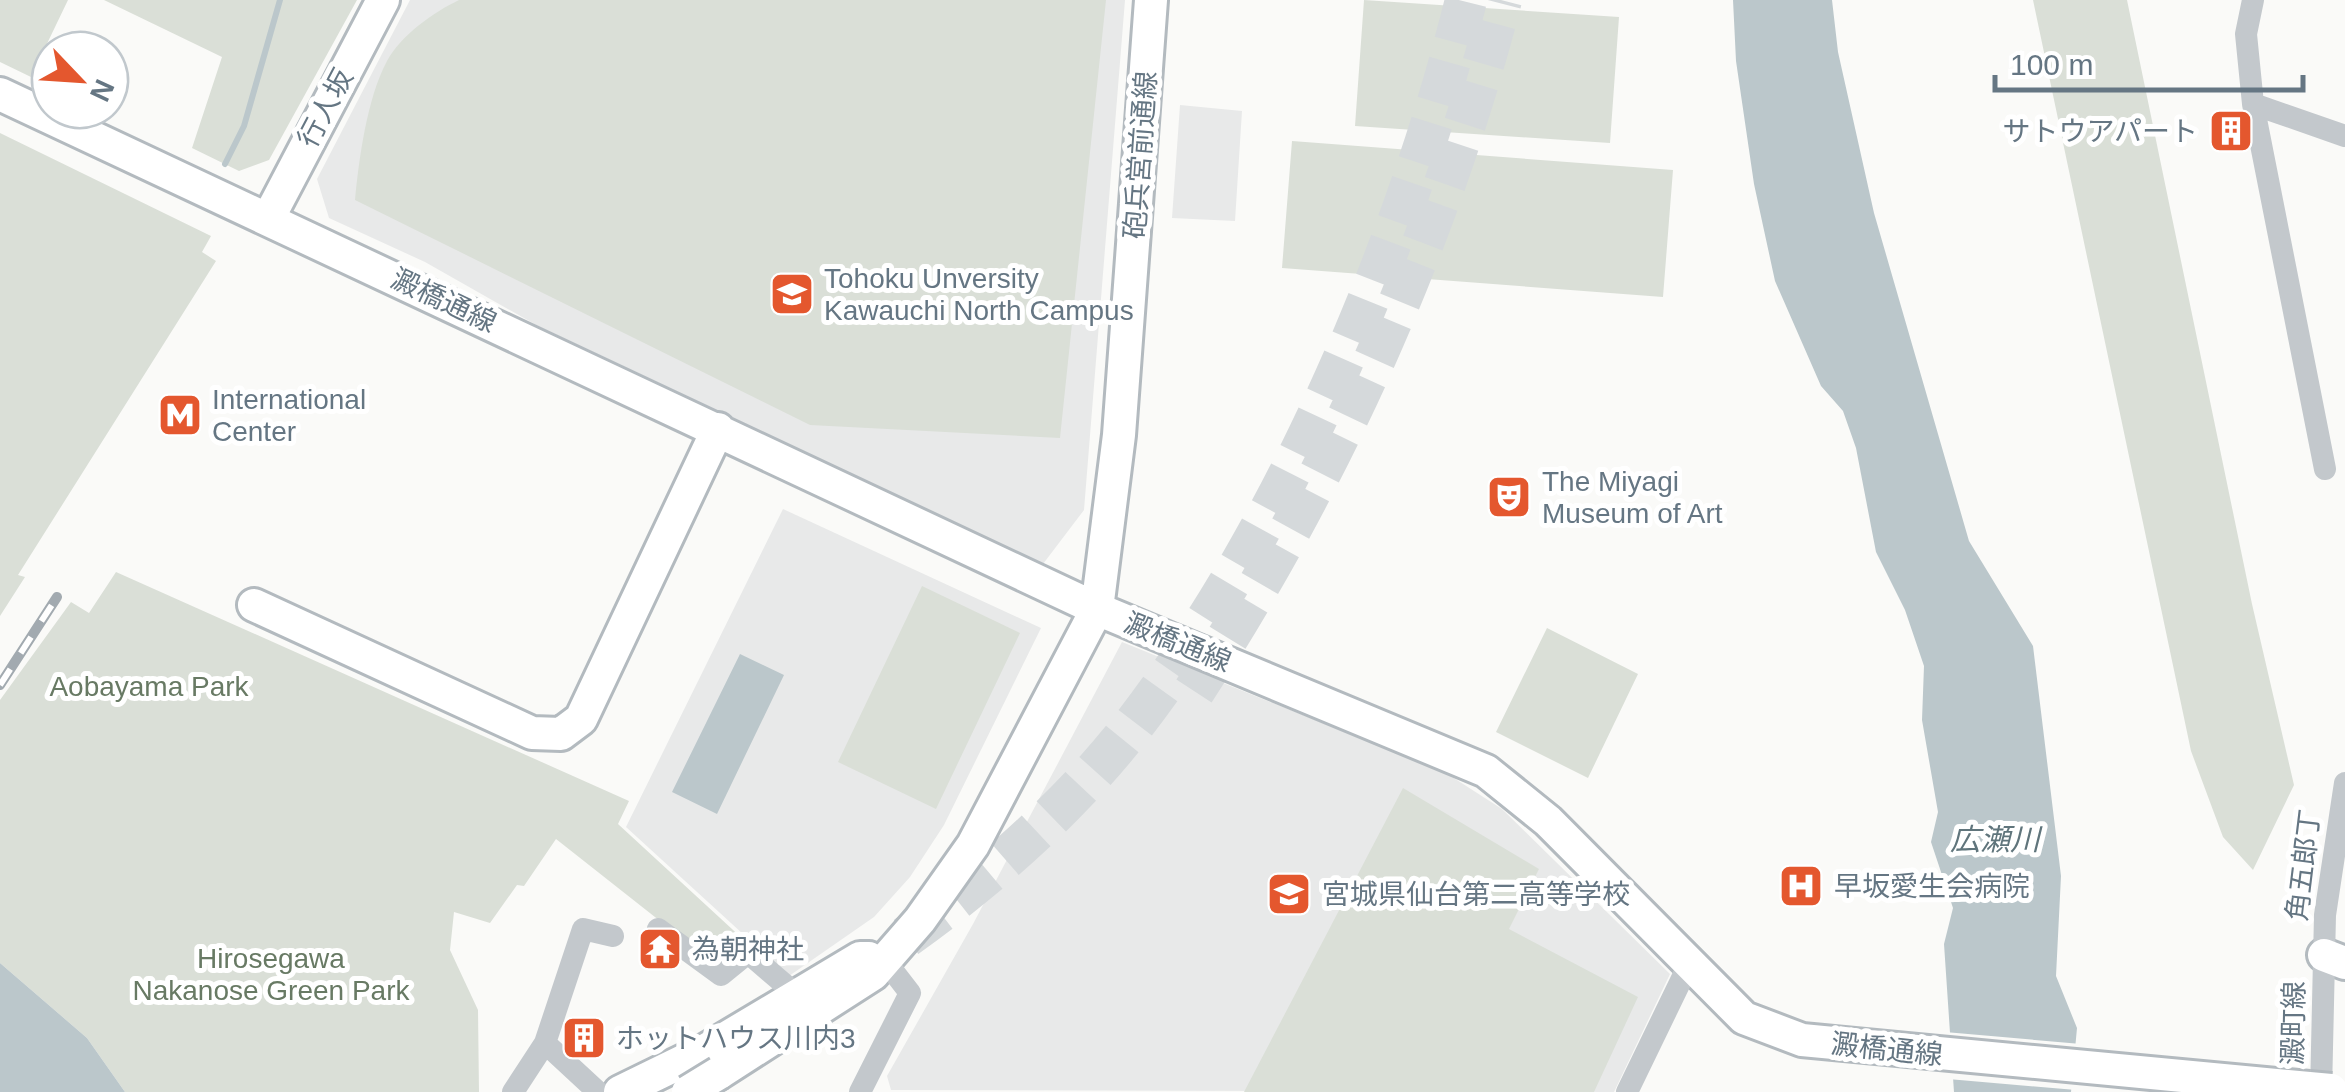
<svg xmlns="http://www.w3.org/2000/svg" width="2345" height="1092" viewBox="0 0 2345 1092" font-family="Helvetica,'Noto Sans JP',sans-serif">
  <style>
    .built { fill: #e8e9e9 }
    .green { fill: #dadfd7 }
    .water { fill: #bbc7cb }
    .pier { fill: #fafaf8 }
    .lines { fill: none; stroke-linecap: round; stroke-linejoin: round }
    .stream { stroke: #bbc7cb; stroke-width: 6 }
    .highway-tunnel { stroke: #d5d9db; stroke-width: 42; stroke-dasharray: 42 21; stroke-linecap: butt }
    .secondary-casing { stroke: #b3babf; stroke-width: 38 }
    .street { stroke: #c3c8cc; stroke-width: 22 }
    .secondary { stroke: #fff; stroke-width: 32 }
    .rail-casing { stroke: #a2aab0; stroke-width: 10 }
    .rail { stroke: #fff; stroke-width: 6; stroke-dasharray: 19; stroke-linecap: butt }
    .secondary-bridge-casing { stroke: #b3babf; stroke-width: 38; stroke-linecap: butt }
    .secondary-bridge { stroke: #fff; stroke-width: 32 }
    .labels { text-anchor: middle; stroke-width: 10; stroke-linejoin: round; paint-order: stroke }
    .street-label { font-size: 28px; fill: #657683; stroke: #fff }
    .poi-label { font-size: 28px; fill: #657683; stroke: #fff; text-anchor: start }
    .park-label { font-size: 28px; fill: #687a64; stroke: #fff }
    .water-label { font-size: 30px; font-style: italic; fill: #60757c; stroke: #fff }
  </style>
  <rect width="100%" height="100%" fill="#fafaf8"/>
  <!-- built -->
  <path class="built" d="M410 0H1125L1084 510 1043 564 538 326 425 262 329 218 317 179Z
    M1180 105 1242 111 1235 221 1172 218Z
    M783 509 1041 628 944 825 910 877 874 917 789 976 626 827Z
    M1122 642 1446 773 1502 809 1670 974 1614 1092 891 1090 887 1076 973 924Z"/>
  <!-- green -->
  <path class="green" d="M0 0H68L31 77 0 62Z
    M104 0H357L269 160 239 171 192 148 222 57Z
    M459 0H1106L1060 438 810 425 355 200C359 159 367 98 387 61 401 35 434 12 459 0Z
    M1364 0 1619 17 1610 143 1355 126Z
    M2033 0H2127L2252 604 2294 785 2253 870 2223 837 2191 751Z
    M0 133 211 236 202 252 216 261 18 575 25 577 0 616Z
    M1292 141 1673 170 1663 297 1282 268Z
    M116 572 629 801 618 824 745 941 731 960 712 962 556 839 524 886 517 885 490 923 454 912 450 950 478 1010 479 1092H125L87 1038 0 963V700L71 602 89 613Z
    M922 586 1020 633 936 809 838 762Z
    M1547 628 1638 674 1588 778 1496 732Z
    M1403 788 1539 869 1509 929 1638 997 1594 1092H1244Z"/>
  <!-- water -->
  <path class="water" d="M1733 0H1832L1838 52 1874 213 1969 541 2033 646 2061 876 2056 976 2077 1028 2071 1092H1954L1944 944 1953 908 1931 842 1938 812 1922 720 1924 666 1905 610 1876 552 1856 448 1843 411 1821 386 1775 281 1754 184 1736 61Z
    M740 654 784 675 717 814 672 792Z
    M0 963 87 1038 125 1092H0Z"/>
  <!-- pier -->
  <path class="pier" d="M1945 1032 2081 1044 2076 1090 1948 1079Z"/>
  <g class="lines">
    <!-- stream -->
    <path class="stream" d="M225 164 244 126 280 0"/>
    <!-- highway-tunnel -->
    <path class="highway-tunnel" d="M1194 691C1332 478 1437 246 1501 0
      M906 937C988 878 1065 811 1128 732 1284 533 1406 244 1466 0"/>
    <defs>
      <path id="secondary" d="M0 94 1097 609 1486 771 1548 821 1744 1018 1802 1040 2309 1088
        M269 217 383 0
        M254 605 532 733 561 734 581 719 718 429
        M2324 955 2345 963
        M719 1073 873 974 920 920 973 845 1097 609 1119 435 1151 0
        M620 1092 706 1050 860 958H869"/>
    </defs>
    <!-- secondary casing -->
    <use href="#secondary" class="secondary-casing"/>
    <!-- street -->
    <path class="street" d="M2253 0 2246 34 2253 104 2325 469
      M2253 104 2345 136
      M658 929 721 975 748 953 797 995
      M513 1092 545 1043
      M598 1092 545 1043 583 929 613 936
      M860 1092 910 993 883 958
      M1627 1092 1689 964
      M2321 1092 2325 915 2345 783"/>
    <!-- secondary -->
    <use href="#secondary" class="secondary"/>
    <defs>
      <path id="rail" d="M0 685 57 597"/>
    </defs>
    <!-- rail casing -->
    <use href="#rail" class="rail-casing"/>
    <!-- rail -->
    <use href="#rail" class="rail"/>
    <defs>
      <path id="secondary-bridge" d="M2309 1088 2331 1090
        M688 1092 719 1073"/>
    </defs>
    <!-- secondary-bridge casing -->
    <use href="#secondary-bridge" class="secondary-bridge-casing"/>
    <!-- secondary-bridge -->
    <use href="#secondary-bridge" class="secondary-bridge"/>
  </g>
  <!-- icons -->
  <defs>
    <symbol id="building-square" viewBox="-11 -11 22 22"><rect x="-9" y="-9" width="18" height="18" rx="4" fill="#e4572e" stroke="#fff"/><path d="M-4-6H4V6H1V3H-1V6H-4ZM-2.5-4.3h1.7v1.8h-1.7ZM.8-4.3h1.7v1.8H.8ZM-2.5-1h1.7V.8h-1.7ZM.8-1h1.7V.8H.8Z" fill="#fff"/></symbol>
    <symbol id="university-square" viewBox="-11 -11 22 22"><rect x="-9" y="-9" width="18" height="18" rx="4" fill="#e4572e" stroke="#fff"/><path d="M0-5L7-2L0 1L-7-2ZM-4 1L0 2.5L4 1V4Q0 6-4 4Z" fill="#fff"/></symbol>
    <symbol id="metro-square" viewBox="-11 -11 22 22"><rect x="-9" y="-9" width="18" height="18" rx="4" fill="#e4572e" stroke="#fff"/><path d="M-5.5 5V-5H-3L0 0L3-5H5.5V5H3V-.5L0 4L-3-.5V5Z" fill="#fff"/></symbol>
    <symbol id="theatre-square" viewBox="-11 -11 22 22"><rect x="-9" y="-9" width="18" height="18" rx="4" fill="#e4572e" stroke="#fff"/><path d="M-5-5.5Q0-4 5-5.5V0Q5 5 0 6Q-5 5-5 0ZM-3.3-2.5H-1v1.5H-3.3ZM1-2.5H3.3v1.5H1ZM-2.8 1Q0 5.5 2.8 1Z" fill="#fff"/></symbol>
    <symbol id="hospital-square" viewBox="-11 -11 22 22"><rect x="-9" y="-9" width="18" height="18" rx="4" fill="#e4572e" stroke="#fff"/><path d="M-5-5h3v3.5h4V-5h3V5h-3V1.5h-4V5h-3Z" fill="#fff"/></symbol>
    <symbol id="school-square" viewBox="-11 -11 22 22"><rect x="-9" y="-9" width="18" height="18" rx="4" fill="#e4572e" stroke="#fff"/><path d="M0-5L7-2L0 1L-7-2ZM-4 1L0 2.5L4 1V4Q0 6-4 4Z" fill="#fff"/></symbol>
    <symbol id="temple-square" viewBox="-11 -11 22 22"><rect x="-9" y="-9" width="18" height="18" rx="4" fill="#e4572e" stroke="#fff"/><path d="M0-6L5-2H3V0L6.5 2.5H4V6H1.5V3h-3V6H-4V2.5H-6.5L-3 0V-2H-5Z" fill="#fff"/></symbol>
  </defs>
  <g fill-rule="evenodd">
    <use href="#building-square" x="2206" y="106" width="50" height="50"/>
    <use href="#university-square" x="767" y="269" width="50" height="50"/>
    <use href="#metro-square" x="155" y="390" width="50" height="50"/>
    <use href="#theatre-square" x="1484" y="472" width="50" height="50"/>
    <use href="#hospital-square" x="1776" y="861" width="50" height="50"/>
    <use href="#school-square" x="1264" y="869" width="50" height="50"/>
    <use href="#temple-square" x="635" y="924" width="50" height="50"/>
    <use href="#building-square" x="559" y="1013" width="50" height="50"/>
  </g>
  <g class="labels">
    <!-- street labels -->
    <g class="street-label">
      <text transform="translate(325 108) rotate(-62)" y="10">行人坂</text>
      <text transform="translate(1140 155) rotate(-86)" y="10">砲兵営前通線</text>
      <text transform="translate(444 300) rotate(25)" y="10">澱橋通線</text>
      <text transform="translate(1178 642) rotate(22)" y="10">澱橋通線</text>
      <text transform="translate(2303 865) rotate(-83)" y="10">角五郎丁</text>
      <text transform="translate(2293 1023) rotate(-89)" y="10">澱町線</text>
      <text transform="translate(1887 1049) rotate(6)" y="10">澱橋通線</text>
    </g>
    <!-- poi labels -->
    <g class="poi-label">
      <text x="2198" y="141" text-anchor="end">サトウアパート</text>
      <text x="824" y="288">Tohoku Unversity<tspan x="824" dy="32">Kawauchi North Campus</tspan></text>
      <text x="212" y="409">International<tspan x="212" dy="32">Center</tspan></text>
      <text x="1542" y="491">The Miyagi<tspan x="1542" dy="32">Museum of Art</tspan></text>
      <text x="1834" y="896">早坂愛生会病院</text>
      <text x="1322" y="904">宮城県仙台第二高等学校</text>
      <text x="692" y="959">為朝神社</text>
      <text x="616" y="1048">ホットハウス川内3</text>
    </g>
    <!-- park labels -->
    <g class="park-label">
      <text x="149" y="696">Aobayama Park</text>
      <text x="271" y="968">Hirosegawa<tspan x="271" dy="32">Nakanose Green Park</tspan></text>
    </g>
    <!-- water labels -->
    <g class="water-label">
      <text x="1995" y="850">広瀬川</text>
    </g>
  </g>
  <!-- north arrow -->
  <g transform="translate(80 80) rotate(115)"><circle r="48" fill="#ffffff" stroke="#c1c8cd" stroke-width="2.5"/>
  <path d="M0-8L18 38L0 25L-18 38Z" fill="#e4572e"/>
  <text y="-15" font-size="28" font-weight="bold" text-anchor="middle" fill="#657683">N</text>
  </g>
  <!-- scale -->
  <path d="M1995 75v15h308v-15" fill="none" stroke="#657683" stroke-width="5"/>
  <text x="2010" y="75" font-size="30" fill="#657683" stroke="#ffffff" stroke-width="8" paint-order="stroke">100 m</text>
</svg>
